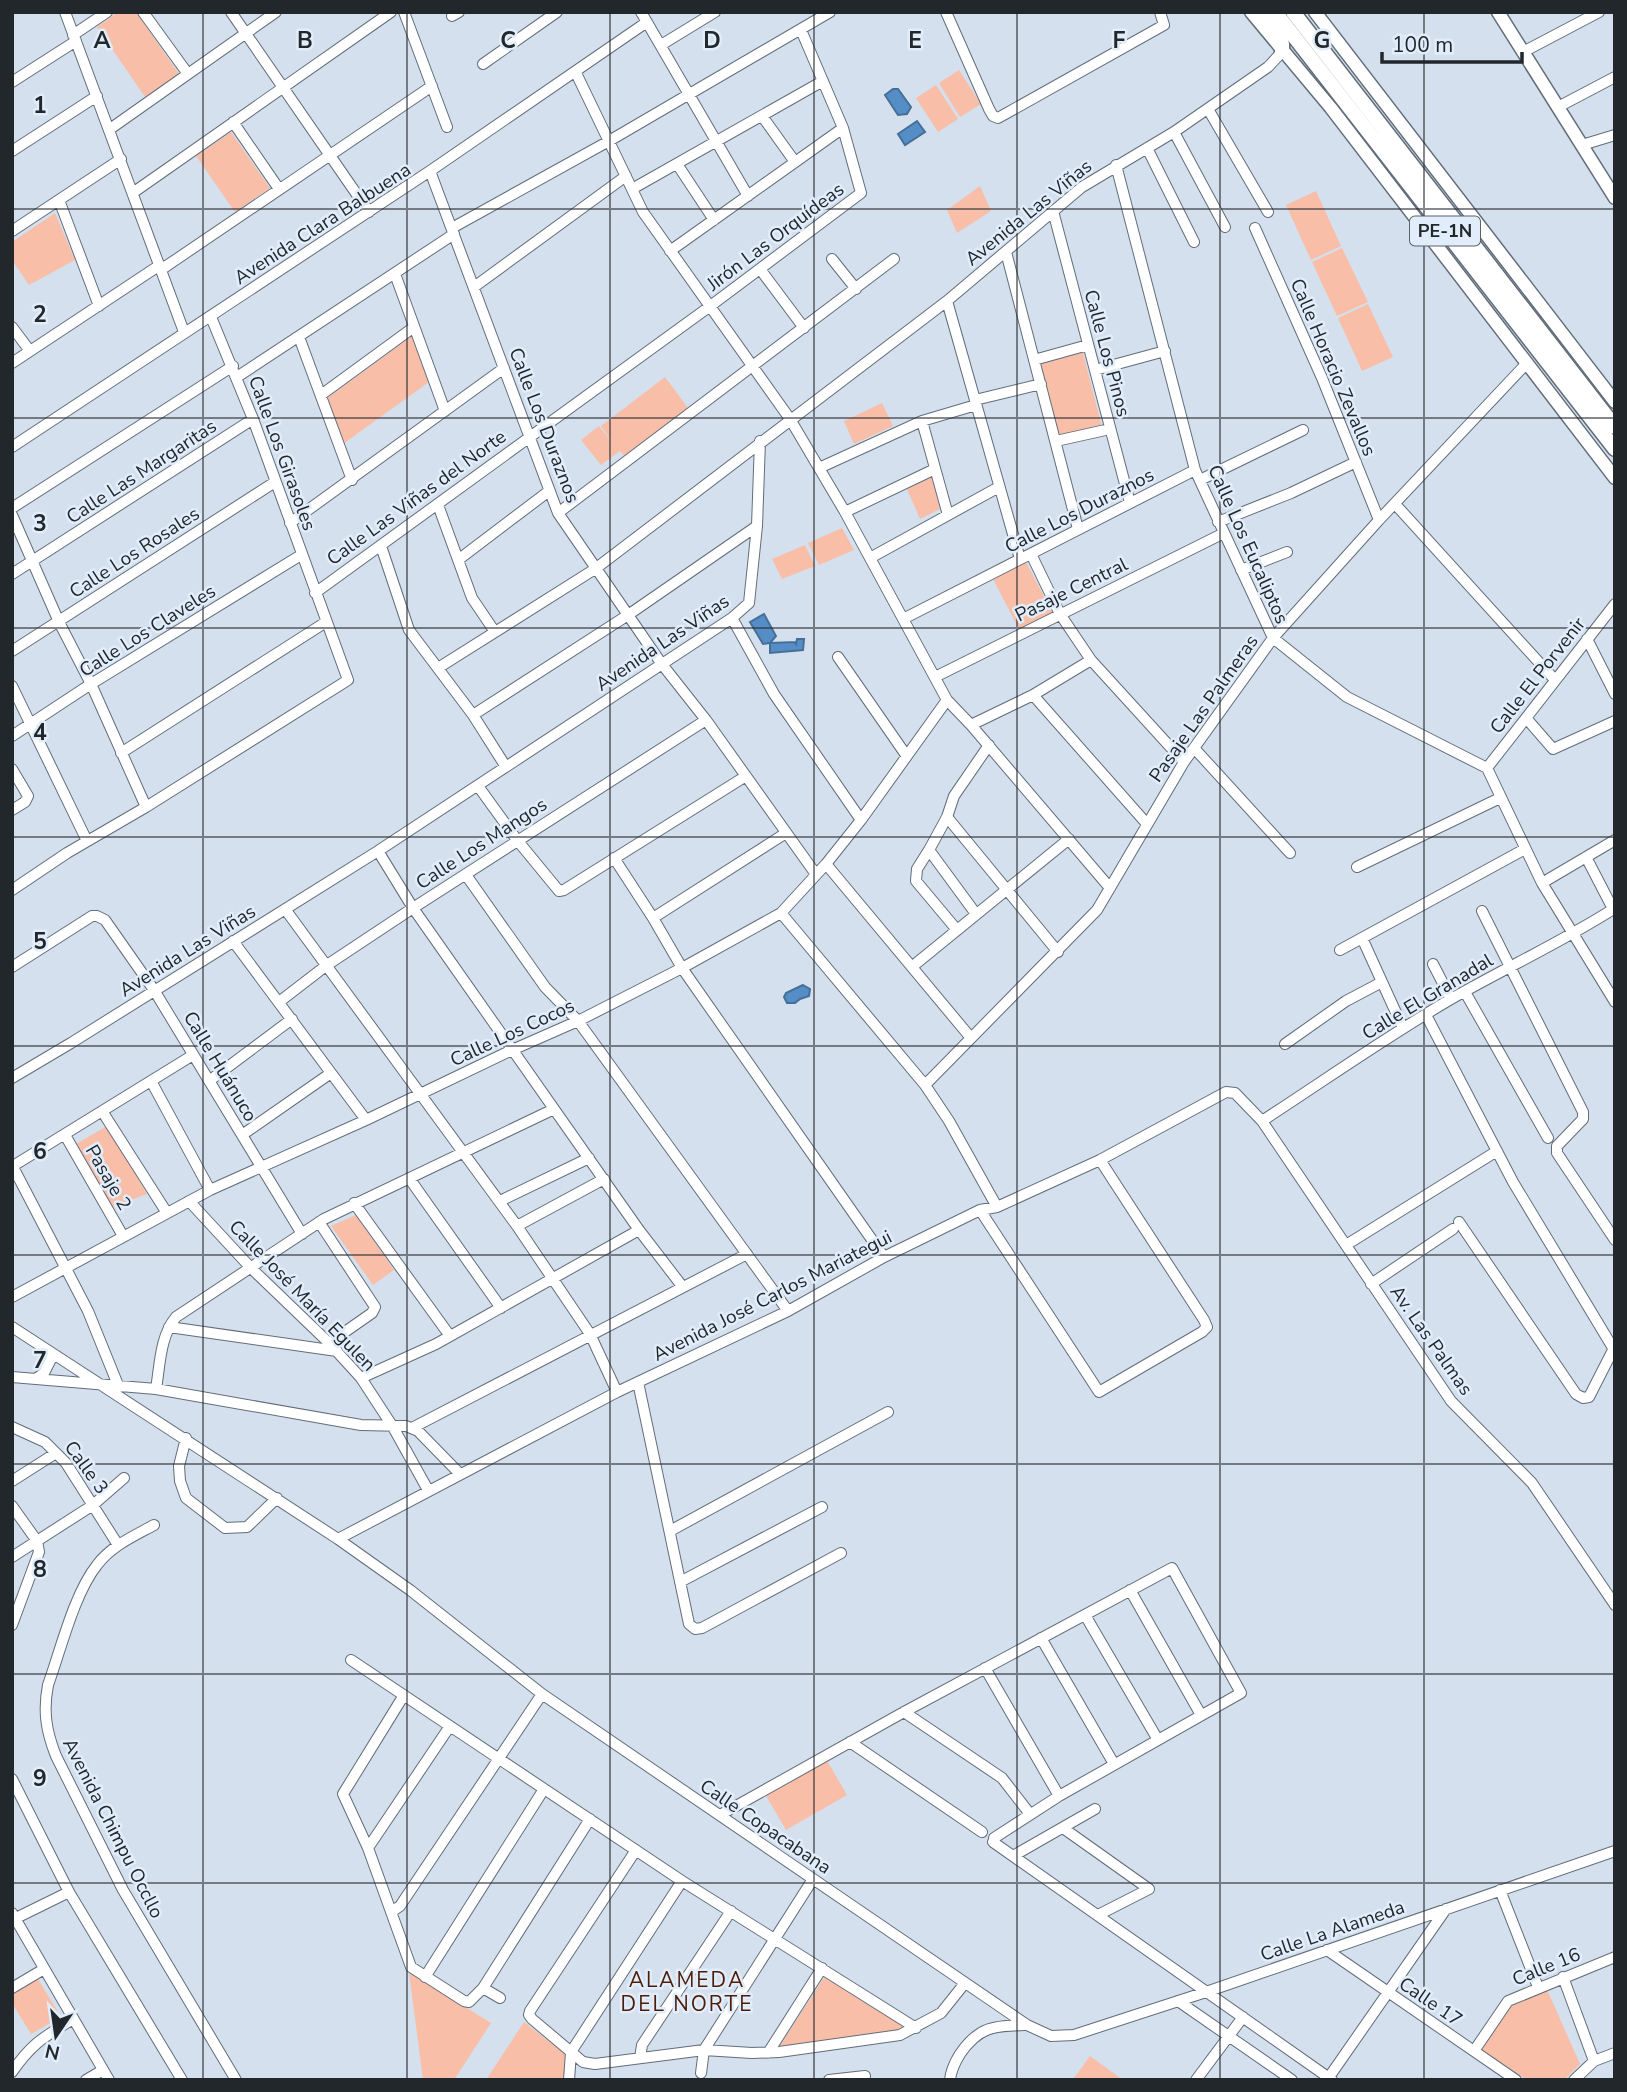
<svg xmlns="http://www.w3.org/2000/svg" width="1627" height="2092" viewBox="0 0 1627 2092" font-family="'Nunito Sans',sans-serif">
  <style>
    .green { fill: #f9bea8 }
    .water { fill: #558ec6; stroke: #466f98; stroke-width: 2 }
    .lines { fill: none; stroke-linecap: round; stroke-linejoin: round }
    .minor-casing { stroke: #626d79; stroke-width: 12 }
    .major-casing { stroke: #626d79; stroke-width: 15 }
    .highway-casing { stroke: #626d79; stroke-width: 17 }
    .minor { stroke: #fff; stroke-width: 10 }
    .major { stroke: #fff; stroke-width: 12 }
    .highway { stroke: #fff; stroke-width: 14 }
    .grid { fill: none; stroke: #22272c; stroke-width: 2; stroke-opacity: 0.55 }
    .labels { text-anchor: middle; stroke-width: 5; stroke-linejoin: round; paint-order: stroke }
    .shield { fill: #e1edfb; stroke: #5b626a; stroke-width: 2 }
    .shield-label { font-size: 18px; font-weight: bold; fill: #22272c }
    .street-label { font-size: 19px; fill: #22272c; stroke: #e1edfb }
    .neighbourhood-label { font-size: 21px; letter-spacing: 2px; fill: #4d1c07; stroke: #e1edfb }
    .grid-label { font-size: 23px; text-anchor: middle; font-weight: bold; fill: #22272c; stroke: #e1edfb; stroke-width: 5; stroke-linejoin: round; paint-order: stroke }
  </style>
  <rect width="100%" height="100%" fill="#d4e0ed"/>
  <!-- green -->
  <path class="green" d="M118 12H136L179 74 145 97 97 27Z
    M959 70 981 104 960 117 939 83Z
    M936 85 958 119 938 132 916 98Z
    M231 132 270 188 235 212 196 156Z
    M980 186 991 211 957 233 947 210Z
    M1316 191 1341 246 1311 260 1286 205Z
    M55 213 75 260 29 285 12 260V242Z
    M1342 248 1368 302 1337 316 1312 262Z
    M1368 304 1393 357 1362 371 1338 318Z
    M413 335 429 382 343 444 326 399Z
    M1082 349 1102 427 1059 438 1039 362Z
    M665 377 688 408 624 456 620 451 601 465 581 440 599 426 613 443 601 426Z
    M882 403 893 426 854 444 844 421Z
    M932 477 940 509 920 519 907 489Z
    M842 528 854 550 819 565 808 543Z
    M805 545 815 566 782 579 772 559Z
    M1026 562 1053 614 1020 631 993 579Z
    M107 1126 147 1194 113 1207 76 1144Z
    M356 1215 394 1270 373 1285 331 1226Z
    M826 1759 847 1795 786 1830 765 1794Z
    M409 1972 491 2023 454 2080H423Z
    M825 1976 908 2029 779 2047Z
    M38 1979 61 2017 31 2034 12 2003V1994Z
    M1545 1985 1580 2064 1564 2080H1527L1477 2048 1509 2004Z
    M524 2022 565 2054 564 2080H486Z
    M1090 2056 1123 2080H1077L1074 2078Z"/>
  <!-- water -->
  <path class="water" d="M893 89H898L911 107 907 114 898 115 885 95Z
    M917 121 925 132 905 145 898 134Z
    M764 614 776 636 770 643 795 642 796 644 797 639H804L803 650 770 653V643L763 644 750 622Z
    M803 985 810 989 809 996 800 999 795 1003H787L784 997 786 993Z"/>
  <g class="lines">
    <defs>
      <path id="minor" d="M65 12 184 332
        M143 12 188 74
        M231 12 369 212
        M404 12 447 127
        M641 12 748 196
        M946 12 989 109 993 116 998 118 1164 25 1160 12
        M452 16 459 12
        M73 35 107 12
        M661 45 715 12
        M1523 52 1599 12
        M483 64 557 12
        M576 73 643 212 790 419 845 512 947 700 971 725 1110 888
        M12 82 76 41
        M1558 107 1615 77
        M1208 109 1268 212
        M762 116 795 162
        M233 122 279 189
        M110 129 276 12
        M1174 132 1225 227
        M1582 145 1615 135
        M1147 148 1194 242
        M12 151 97 96
        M677 164 714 220
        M1116 165 1195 470 1273 638 1347 697 1487 768 1542 883 1615 1002
        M430 171 558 513 661 663 706 720 815 873
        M632 189 823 81
        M134 192 391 12
        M59 200 99 306
        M1053 211 1130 503
        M452 228 609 141 830 12
        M1255 228 1322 378 1379 520
        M12 231 121 159
        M670 251 843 128
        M1006 252 1078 529
        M832 259 856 289
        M162 269 432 86
        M760 269 804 328
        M395 274 445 411
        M474 287 626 176
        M947 301 1020 559
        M12 327 30 351
        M299 337 352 480
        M1034 360 1088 345
        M12 363 160 265
        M1095 370 1165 351
        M237 377 454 234
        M321 395 414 327
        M975 400 1041 384
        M922 421 948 515
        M1056 441 1110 429
        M12 447 430 171 647 22
        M819 468 922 421 976 405
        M1200 480 1303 430
        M1395 504 1555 680
        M438 505 472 598 495 632
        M12 508 233 366
        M845 512 935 469
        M558 513 894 259
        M12 515 59 622 91 684 146 807
        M1218 522 1291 493 1356 462
        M290 523 504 368
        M381 546 409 630 473 715 506 767
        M1031 554 1060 614 1091 660 1184 762
        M870 558 999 487
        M458 560 549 491
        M1241 570 1287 552
        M12 574 253 419
        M315 593 709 307 861 193 843 128 801 30
        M732 618 774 694 861 820
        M903 619 1195 470
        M1587 639 1615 694
        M12 651 275 482
        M838 657 906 755
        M438 668 595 569 947 301 1082 187 1174 132 1268 67 1282 52
        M935 677 1224 533
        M12 686 87 841
        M1033 695 1147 824
        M473 715 628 615 757 526
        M1526 718 1553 749 1615 721
        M971 725 1033 695 1091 660
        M12 736 91 684 301 555
        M1194 748 1290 853
        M121 753 326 622
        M1487 768 1615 604
        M12 769 28 796 25 802 12 810
        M478 786 517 840 559 891 564 890 746 776
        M947 817 1058 952
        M929 850 917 869 916 881 957 930
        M378 851 413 908 639 1230 682 1286
        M1586 857 1613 909
        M614 858 653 918 786 833
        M826 864 971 1038
        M1357 867 1500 798
        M466 875 545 987 578 1021 788 1311
        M1542 883 1615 840
        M12 890 67 853 146 807 348 680 253 419 211 317
        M285 909 517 1226 590 1334 617 1392
        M1482 911 1583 1112V1119L1557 1146V1153L1615 1240
        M781 913 925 1085 949 1121 997 1207
        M976 914 929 850 947 817 954 796 989 745
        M653 918 682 968 884 1257
        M1362 938 1403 1028
        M233 941 366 1120
        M1340 950 1525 849
        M1433 964 1451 999
        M913 966 1069 839
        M12 967 92 916H97L105 920 154 990 302 1234
        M1465 992 1548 1138
        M279 1002 327 965 413 908 706 720
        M1426 1015 1513 1182 1613 1348
        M1285 1044 1346 1001 1382 982
        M12 1078 71 1043 378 851 732 618 749 603 757 526 760 441
        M151 1081 210 1190
        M209 1081 292 1019
        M925 1085 1097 910 1184 762 1273 638 1379 520 1527 363
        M102 1111 167 1213
        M1262 1121C1325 1080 1386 1037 1451 999 1505 968 1562 942 1615 908
        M65 1135 123 1236
        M242 1135 331 1073
        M12 1165 88 1311 118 1385
        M13 1166 193 1055
        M409 1178 501 1308
        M189 1201 251 1268 329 1343 361 1378 393 1427 428 1490
        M500 1201 589 1158
        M354 1203 450 1336
        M980 1210 1099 1392 1202 1332 1207 1327 1204 1320 1100 1160
        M319 1222 375 1307 372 1313 329 1343
        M1459 1222 1576 1394 1583 1398 1589 1397 1615 1346
        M517 1226 604 1179
        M1346 1245 1497 1151
        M1371 1284 1453 1229
        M12 1297 210 1190 366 1120 512 1050 578 1021 682 968 781 913 826 864 861 820 947 700
        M12 1327 338 1539 410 1590 542 1694 1027 2025 1051 2036 1074 2035 1206 1992 1615 1851
        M169 1327 337 1351
        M12 1377 156 1389 361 1425 406 1426 418 1431 460 1474
        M37 1378 44 1373 53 1355
        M361 1378 436 1344 639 1230
        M638 1382 689 1624 695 1629 702 1628 841 1553
        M156 1389C160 1365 160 1336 176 1317L324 1219 554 1109
        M12 1427 45 1442 66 1463 118 1545
        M412 1428 747 1254
        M186 1438 179 1466 180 1481 186 1498 225 1528 247 1527 277 1498
        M12 1481 56 1453
        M12 1506 37 1541 39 1552 12 1625
        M154 1525C134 1536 111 1546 97 1565 74 1594 61 1649 48 1685 43 1711 46 1731 56 1756L123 1890 236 2080
        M670 1531 888 1412
        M338 1539 617 1392 788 1311 884 1257 980 1210 997 1207 1100 1160 1226 1092 1235 1093 1262 1121 1451 1401 1532 1483 1615 1605
        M12 1557 93 1505 124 1478
        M680 1582 822 1507
        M1130 1590 1201 1715
        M1085 1615 1158 1740
        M1041 1638 1114 1764
        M351 1660 682 1881 916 2028
        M985 1668 1059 1796
        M404 1695 343 1794 368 1848 411 1967 464 2001 469 2002 483 1988 590 1819
        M904 1712 1002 1778 1030 1814
        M850 1742 982 1832
        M12 1779 69 1892 182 2080
        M720 1815 904 1712 1172 1568 1241 1693 1059 1796 994 1838
        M1063 1828 1149 1889 1098 1915
        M993 1842 1332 2080
        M368 1848 450 1726
        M636 1850 530 2011 529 2015 532 2019 583 2062 595 2064 704 2050 752 2053 779 2052 900 2035 941 2013 965 1983
        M1013 1856 1095 1809
        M1500 1890 1538 1987
        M391 1912 400 1906 542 1694
        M12 1913 109 2080
        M12 1920 69 1892
        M1327 1950 1516 2080
        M425 1977 544 1789
        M1563 1977 1594 2061
        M12 1988 44 1969
        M483 1988 500 1998
        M1178 2001 1292 2080
        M1474 2051 1508 2001 1615 1957
        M768 2053 822 1968
        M640 2058 642 2045 731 1911
        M12 2072C32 2043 44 2037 73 2019
        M701 2073 704 2050 813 1879
        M86 2080 103 2070
        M569 2080 571 2052 682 1881
        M829 2080 865 2076
        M950 2080C951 2070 955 2062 960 2054 979 2026 994 2026 1026 2025
        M1196 2080 1243 2017
        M1327 2080 1446 1909
        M1574 2080 1594 2061 1615 2053"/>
      <path id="major" d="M1251 12 1331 108 1615 478
        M1315 12 1615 402
        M1498 12 1615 198"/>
      <path id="highway" d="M1266 12 1282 44V52
        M1275 12 1615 449
        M1293 12 1615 427"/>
    </defs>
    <!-- minor casing -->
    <use href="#minor" class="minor-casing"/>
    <!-- major casing -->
    <use href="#major" class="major-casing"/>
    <!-- highway casing -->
    <use href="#highway" class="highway-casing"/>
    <!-- minor -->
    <use href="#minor" class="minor"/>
    <!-- major -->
    <use href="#major" class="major"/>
    <!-- highway -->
    <use href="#highway" class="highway"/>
  </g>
  <!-- grid -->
  <path class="grid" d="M203 12V2080M407 12V2080M610 12V2080M814 12V2080M1017 12V2080M1220 12V2080M1424 12V2080M12 209H1615M12 418H1615M12 628H1615M12 837H1615M12 1046H1615M12 1255H1615M12 1464H1615M12 1674H1615M12 1883H1615"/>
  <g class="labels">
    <!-- shield labels -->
    <rect class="shield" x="1410" y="216.5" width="70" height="29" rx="5"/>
    <g class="shield-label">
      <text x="1445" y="237">PE-1N</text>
    </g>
    <!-- street labels -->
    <g class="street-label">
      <text transform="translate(1028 212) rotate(-39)" y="7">Avenida Las Viñas</text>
      <text transform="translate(322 223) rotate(-33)" y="7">Avenida Clara Balbuena</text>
      <text transform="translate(775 236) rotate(-37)" y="7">Jirón Las Orquídeas</text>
      <text transform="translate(1108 353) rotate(75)" y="7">Calle Los Pinos</text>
      <text transform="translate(1334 367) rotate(67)" y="7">Calle Horacio Zevallos</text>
      <text transform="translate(545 425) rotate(69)" y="7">Calle Los Duraznos</text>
      <text transform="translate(283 453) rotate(70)" y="7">Calle Los Girasoles</text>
      <text transform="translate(141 471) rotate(-33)" y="7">Calle Las Margaritas</text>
      <text transform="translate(416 497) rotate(-36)" y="7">Calle Las Viñas del Norte</text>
      <text transform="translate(1079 510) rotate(-27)" y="7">Calle Los Duraznos</text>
      <text transform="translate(1249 544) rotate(66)" y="7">Calle Los Eucaliptos</text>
      <text transform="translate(134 552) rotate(-33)" y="7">Calle Los Rosales</text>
      <text transform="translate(1071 589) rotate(-26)" y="7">Pasaje Central</text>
      <text transform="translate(147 630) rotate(-32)" y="7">Calle Los Claveles</text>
      <text transform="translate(662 642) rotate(-34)" y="7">Avenida Las Viñas</text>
      <text transform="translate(1537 675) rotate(-52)" y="7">Calle El Porvenir</text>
      <text transform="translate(1203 708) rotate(-55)" y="7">Pasaje Las Palmeras</text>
      <text transform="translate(481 843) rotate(-33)" y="7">Calle Los Mangos</text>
      <text transform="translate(187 950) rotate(-32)" y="7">Avenida Las Viñas</text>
      <text transform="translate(1427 996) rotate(-31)" y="7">Calle El Granadal</text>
      <text transform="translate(512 1032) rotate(-25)" y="7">Calle Los Cocos</text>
      <text transform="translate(221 1066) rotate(59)" y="7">Calle Huánuco</text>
      <text transform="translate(109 1177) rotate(60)" y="7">Pasaje 2</text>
      <text transform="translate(303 1295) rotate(46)" y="7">Calle José María Egulen</text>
      <text transform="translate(772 1295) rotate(-27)" y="7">Avenida José Carlos Mariategui</text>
      <text transform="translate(1432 1340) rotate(55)" y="7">Av. Las Palmas</text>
      <text transform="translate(87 1467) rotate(54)" y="7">Calle 3</text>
      <text transform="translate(766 1826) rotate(34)" y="7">Calle Copacabana</text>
      <text transform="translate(114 1828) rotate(63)" y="7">Avenida Chimpu Occllo</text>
      <text transform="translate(1332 1930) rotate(-19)" y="7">Calle La Alameda</text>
      <text transform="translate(1546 1966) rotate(-22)" y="7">Calle 16</text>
      <text transform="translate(1431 2001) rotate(34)" y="7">Calle 17</text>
    </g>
    <!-- neighbourhood labels -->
    <g class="neighbourhood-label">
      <text x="687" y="1987">ALAMEDA<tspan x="687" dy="24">DEL NORTE</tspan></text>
    </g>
  </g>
  <g class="grid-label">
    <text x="102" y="48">A</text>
    <text x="305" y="48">B</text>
    <text x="508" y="48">C</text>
    <text x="712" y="48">D</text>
    <text x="915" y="48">E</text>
    <text x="1119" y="48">F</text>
    <text x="1322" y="48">G</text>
    <text x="40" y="113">1</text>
    <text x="40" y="322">2</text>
    <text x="40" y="531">3</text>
    <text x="40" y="740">4</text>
    <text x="40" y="949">5</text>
    <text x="40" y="1159">6</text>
    <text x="40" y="1368">7</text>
    <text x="40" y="1577">8</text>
    <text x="40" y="1786">9</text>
  </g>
  <!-- border -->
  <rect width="1627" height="2092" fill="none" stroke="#22272c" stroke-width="28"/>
  <!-- north arrow -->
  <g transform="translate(56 2036) rotate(193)" stroke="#e1edfb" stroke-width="5" paint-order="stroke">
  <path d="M0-5L12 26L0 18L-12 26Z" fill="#22272c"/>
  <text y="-10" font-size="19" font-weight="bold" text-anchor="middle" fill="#22272c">N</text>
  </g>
  <!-- scale -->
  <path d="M1382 52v10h140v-10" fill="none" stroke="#22272c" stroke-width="3.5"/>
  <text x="1392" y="52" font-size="21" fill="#22272c" stroke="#e1edfb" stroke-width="5" paint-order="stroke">100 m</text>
</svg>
